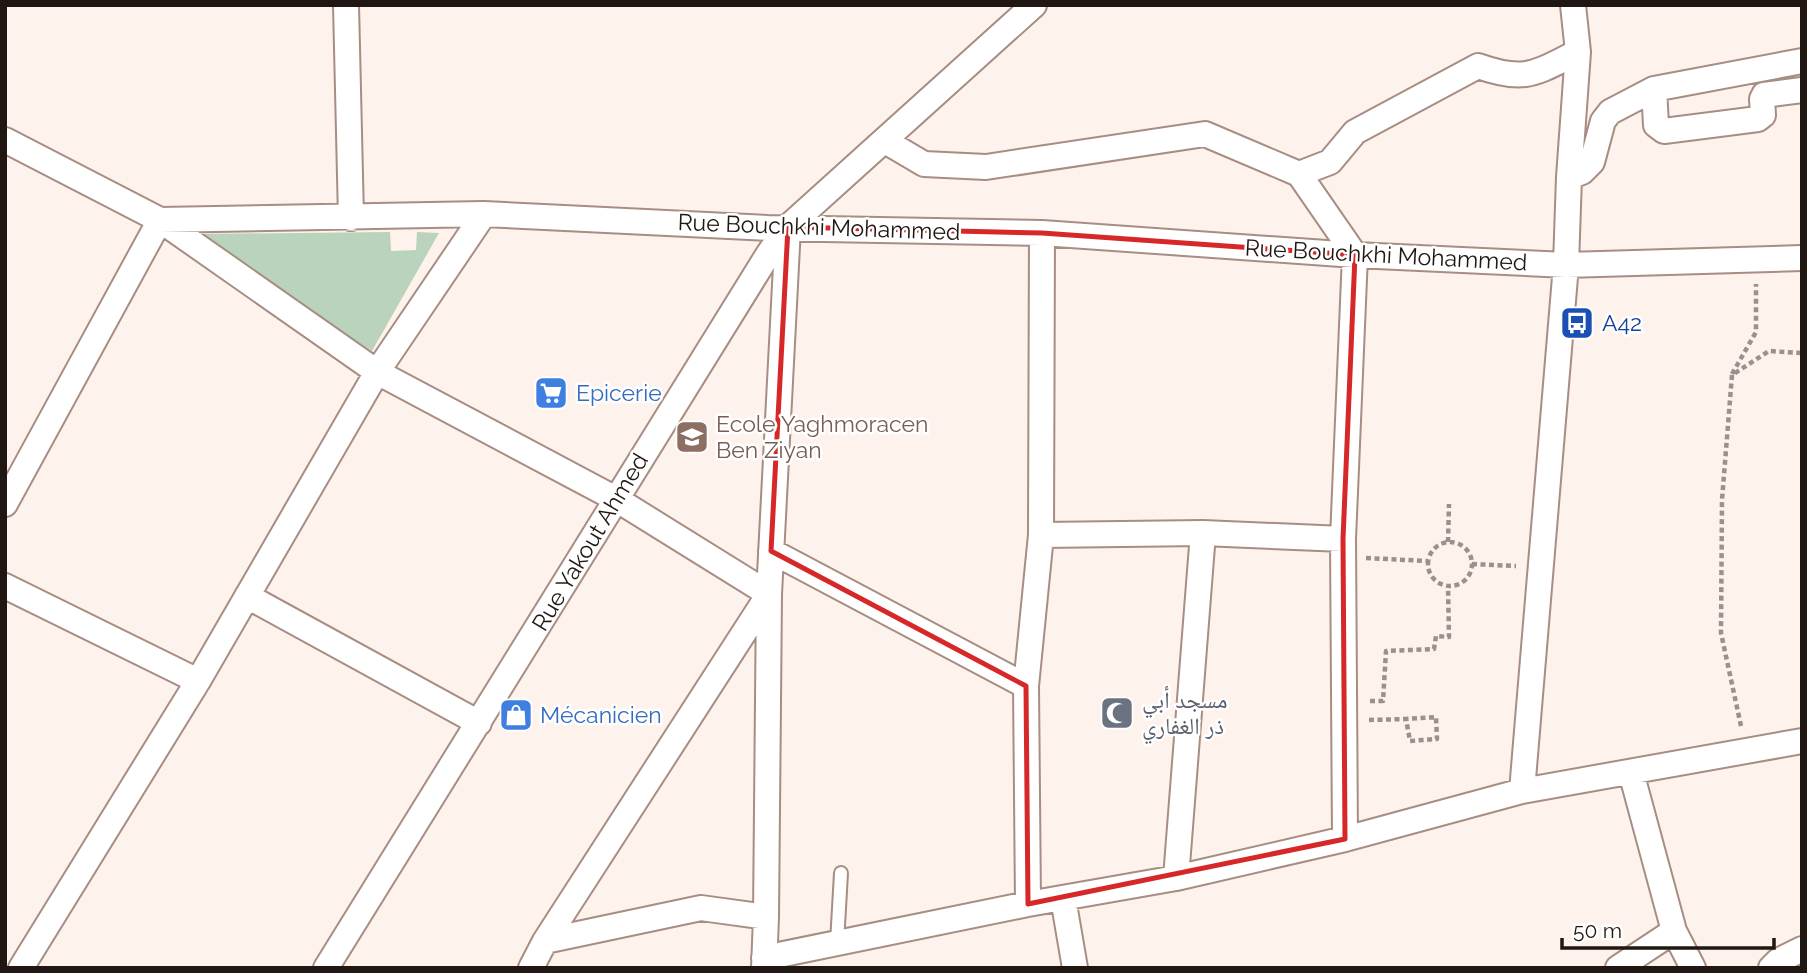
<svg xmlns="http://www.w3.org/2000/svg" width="1807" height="973" viewBox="0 0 1807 973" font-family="Raleway,'Noto Naskh Arabic',sans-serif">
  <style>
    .green { fill: #bad3bc }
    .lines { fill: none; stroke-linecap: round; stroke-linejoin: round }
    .lane-casing { stroke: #a78d82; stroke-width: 16 }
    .street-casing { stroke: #a78d82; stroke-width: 28 }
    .path { stroke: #9b908b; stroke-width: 4.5; stroke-dasharray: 5 3.5; stroke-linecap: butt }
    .lane { stroke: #fff; stroke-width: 12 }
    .street { stroke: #fff; stroke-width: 24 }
    .marked { fill: none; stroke: #d62828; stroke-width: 5; stroke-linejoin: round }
    .labels { text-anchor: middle; stroke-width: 5; stroke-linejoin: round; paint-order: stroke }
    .street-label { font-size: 23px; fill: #201612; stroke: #fff }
    .transit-label { font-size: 23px; fill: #164399; stroke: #fff; text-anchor: start }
    .shop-label { font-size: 23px; fill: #366cbe; stroke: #fff; text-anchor: start }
    .education-label { font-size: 23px; fill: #785e54; stroke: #fff; text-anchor: start }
    .worship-label { font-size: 23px; fill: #5b616d; stroke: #fff; text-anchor: start }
  </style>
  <rect width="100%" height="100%" fill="#fef2ed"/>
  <!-- green -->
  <path class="green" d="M390 232 391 251 416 250 417 232 439 233 372 351 193 234Z"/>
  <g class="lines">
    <defs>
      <path id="lane" d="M837 943 841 873"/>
      <path id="street" d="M346 5 351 218
        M1654 89 1656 125 1664 131 1758 119 1763 115 1762 99 1764 95 1802 90
        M5 140 160 220 377 372 616 499 769 594 545 941 531 968
        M885 141 924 164 986 167 1205 134 1299 174 1355 255 1343 539
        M1299 174 1330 162 1355 132 1478 66C1526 83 1535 73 1578 52
        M1569 177 1582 172 1592 162 1603 121 1610 112 1654 89 1802 61
        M1042 233 1041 535 1203 533 1176 878
        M5 504 160 220 484 214 768 228 1042 233 1355 255 1566 265 1802 258
        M1203 533 1343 539 1345 839
        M771 551 1026 686 1028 904
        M5 586 198 681
        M247 596 479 723
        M1026 686 1041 535
        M1522 791 1566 265 1569 177 1578 52 1573 5
        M1063 898 1075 968
        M1674 931 1693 968
        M545 941 701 908 766 917
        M764 958 1028 904 1176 878 1345 839 1522 791 1802 741
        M21 968 198 681 377 372 484 214
        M326 968 769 253 788 227 1034 5
        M764 968 766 917 769 594 788 227
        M1618 968 1674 931 1631 772
        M1771 968 1778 961 1802 949"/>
    </defs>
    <!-- lane casing -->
    <use href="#lane" class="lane-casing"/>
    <!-- street casing -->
    <use href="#street" class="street-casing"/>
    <!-- path -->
    <path class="path" d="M1732 374 1756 332V284
      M1448 542 1449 504
      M1428 564a22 22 0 1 1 44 0a22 22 0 1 1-44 0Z
      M1366 558 1428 561
      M1472 564 1516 566
      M1370 701H1383L1386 651 1434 649 1436 636 1449 637 1448 586
      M1369 720 1406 719 1410 741 1437 739 1436 717 1406 719
      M1741 726 1721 633 1722 500 1732 375 1769 351 1802 353"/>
    <!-- lane -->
    <use href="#lane" class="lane"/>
    <!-- street -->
    <use href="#street" class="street"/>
  </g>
  <!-- marked area -->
  <path class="marked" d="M788 227 1042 233 1355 255 1343 539 1345 839 1028 904 1026 686 771 551Z"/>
  <!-- icons -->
  <defs>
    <symbol id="bus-square" viewBox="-11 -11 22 22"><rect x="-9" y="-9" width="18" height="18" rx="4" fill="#1a4fb4" stroke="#fff"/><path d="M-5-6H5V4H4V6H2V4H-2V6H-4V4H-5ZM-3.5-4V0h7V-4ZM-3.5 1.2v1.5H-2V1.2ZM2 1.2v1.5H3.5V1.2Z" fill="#fff"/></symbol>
    <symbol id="supermarket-square" viewBox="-11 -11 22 22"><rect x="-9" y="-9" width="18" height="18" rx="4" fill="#3f7fe0" stroke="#fff"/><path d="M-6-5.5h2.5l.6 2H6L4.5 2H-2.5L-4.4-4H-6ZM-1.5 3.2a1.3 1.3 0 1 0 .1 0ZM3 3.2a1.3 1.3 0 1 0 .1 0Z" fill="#fff"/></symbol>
    <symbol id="school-square" viewBox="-11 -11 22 22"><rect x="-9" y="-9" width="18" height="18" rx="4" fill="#8d6e63" stroke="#fff"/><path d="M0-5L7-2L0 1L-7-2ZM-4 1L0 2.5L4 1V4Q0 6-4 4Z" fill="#fff"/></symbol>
    <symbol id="mosque-square" viewBox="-11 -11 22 22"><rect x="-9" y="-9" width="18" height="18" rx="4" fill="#6b7280" stroke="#fff"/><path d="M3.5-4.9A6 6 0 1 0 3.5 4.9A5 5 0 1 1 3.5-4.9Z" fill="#fff"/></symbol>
    <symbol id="shop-square" viewBox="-11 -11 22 22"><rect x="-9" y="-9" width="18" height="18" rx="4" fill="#3f7fe0" stroke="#fff"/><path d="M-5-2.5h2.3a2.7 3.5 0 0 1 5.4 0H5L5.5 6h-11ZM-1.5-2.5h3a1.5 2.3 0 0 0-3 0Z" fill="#fff"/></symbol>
  </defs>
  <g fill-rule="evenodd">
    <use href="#bus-square" x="1558" y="304" width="38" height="38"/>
    <use href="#supermarket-square" x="532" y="374" width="38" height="38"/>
    <use href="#school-square" x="673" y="418" width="38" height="38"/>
    <use href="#mosque-square" x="1098" y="694" width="38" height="38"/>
    <use href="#shop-square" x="497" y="696" width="38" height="38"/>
  </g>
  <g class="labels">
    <!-- street labels -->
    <g class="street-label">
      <text transform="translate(819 227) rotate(2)" y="8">Rue Bouchkhi Mohammed</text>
      <text transform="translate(1386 255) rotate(3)" y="8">Rue Bouchkhi Mohammed</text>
      <text transform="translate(590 542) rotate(-59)" y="8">Rue Yakout Ahmed</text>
    </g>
    <!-- transit labels -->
    <g class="transit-label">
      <text x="1602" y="331">A42</text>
    </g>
    <!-- shop labels -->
    <g class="shop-label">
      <text x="576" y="401">Epicerie</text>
      <text x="540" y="723">Mécanicien</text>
    </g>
    <!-- education labels -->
    <g class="education-label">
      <text x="716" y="432">Ecole Yaghmoracen<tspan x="716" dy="26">Ben Ziyan</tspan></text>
    </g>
    <!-- worship labels -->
    <g class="worship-label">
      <text x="1142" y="708">مسجد أبي<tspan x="1142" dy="26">ذر الغفاري</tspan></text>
    </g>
  </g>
  <!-- border -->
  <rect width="1807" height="973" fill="none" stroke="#201612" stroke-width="14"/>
  <!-- scale -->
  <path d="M1562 938v10h212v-10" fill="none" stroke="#201612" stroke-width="3.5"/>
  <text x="1573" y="938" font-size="21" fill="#201612" stroke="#ffffff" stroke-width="5" paint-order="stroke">50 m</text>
</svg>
